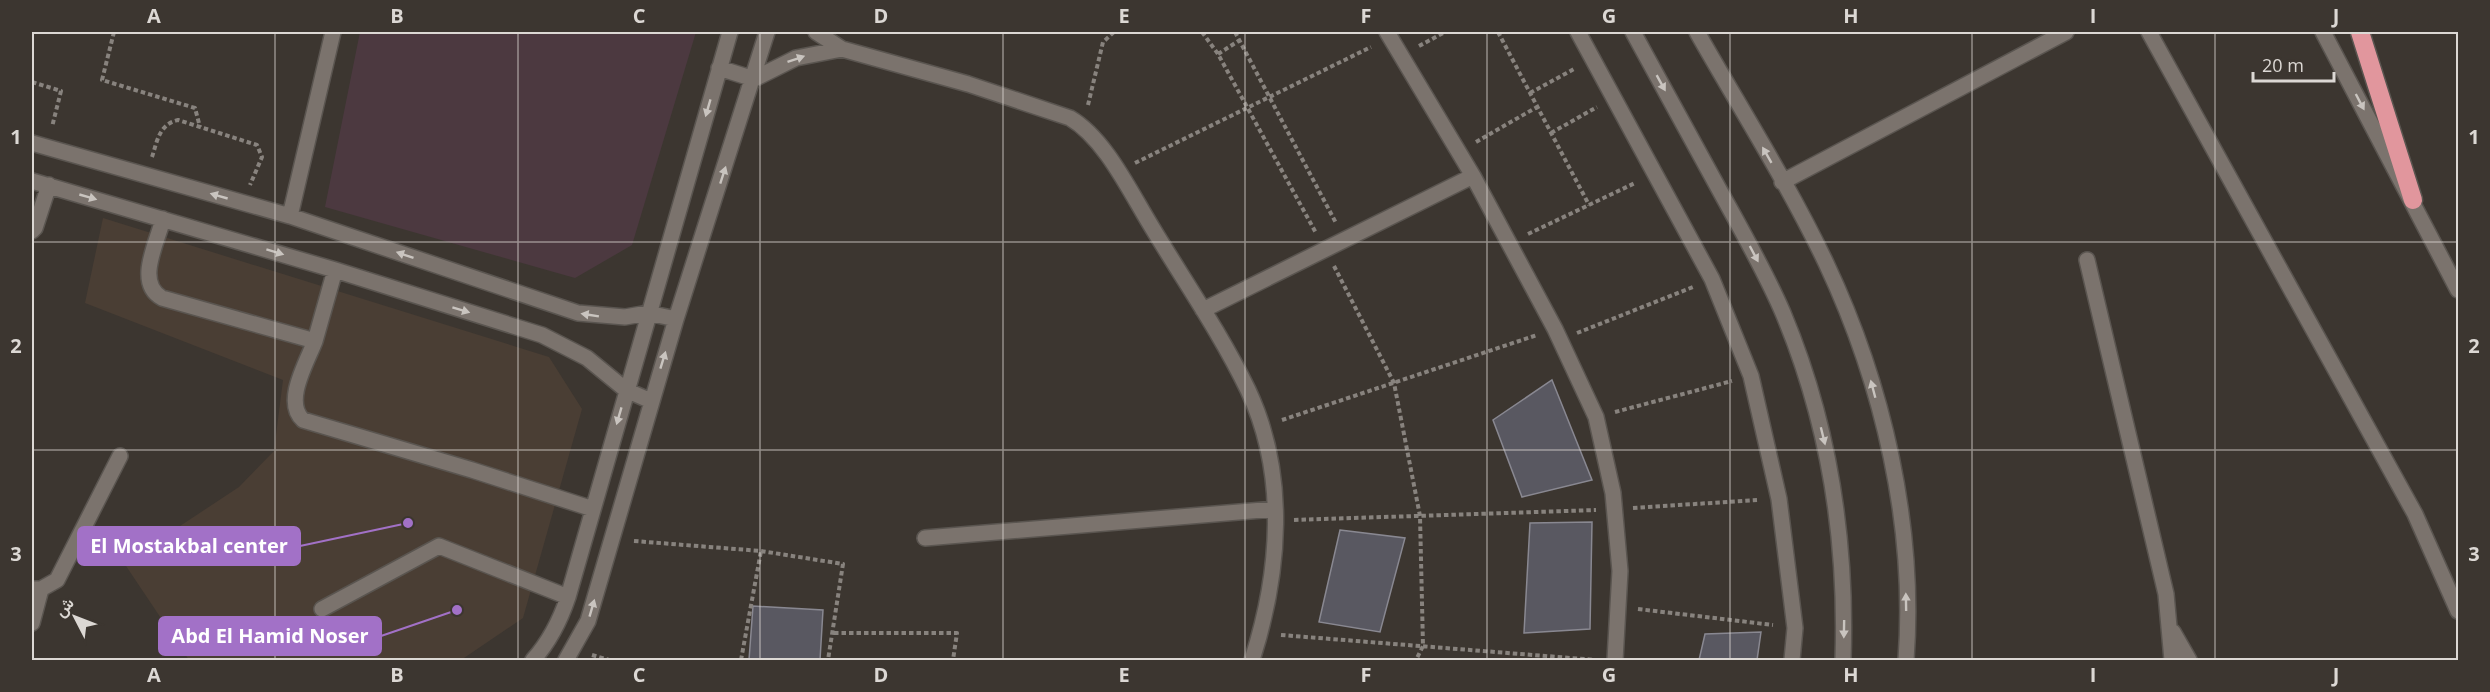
<svg xmlns="http://www.w3.org/2000/svg" width="2490" height="692" viewBox="0 0 2490 692" font-family="'Open Sans',Vazirmatn,sans-serif">
  <style>
    .built { fill: #4a3e34 }
    .education { fill: #4c3940 }
    .building { fill: #595861; stroke: #898891; stroke-width: 1.5 }
    .lines { fill: none; stroke-linecap: round; stroke-linejoin: round }
    .minor-casing { stroke: #5a5550; stroke-width: 18 }
    .highway-casing { stroke: #5a5550; stroke-width: 21 }
    .path { stroke: #88837e; stroke-width: 4; stroke-dasharray: 4.5 3; stroke-linecap: butt }
    .minor { stroke: #7b736d; stroke-width: 15 }
    .highway { stroke: #e1969d; stroke-width: 18 }
    .oneway { fill: #c9c4bf }
    .grid { fill: none; stroke: #dcd8d4; stroke-width: 1.5; stroke-opacity: 0.55 }
    .leader { fill: none; stroke: #a271c7; stroke-width: 2 }
    .callout-dot { fill: #a271c7; stroke: #3c3630; stroke-width: 2 }
    .callout { fill: #a271c7; stroke: #a271c7; stroke-width: 2 }
    .callout-label { font-size: 20px; text-anchor: middle; font-weight: bold; fill: #fff }
    .neatline { fill: none; stroke: #dcd8d4; stroke-width: 2 }
    .grid-label { font-size: 20px; text-anchor: middle; font-weight: bold; fill: #dcd8d4 }
  </style>
  <rect width="100%" height="100%" fill="#3c3630"/>
  <!-- built -->
  <path class="built" d="M103 218 549 357 582 409 523 618 461 660H189L124 563 239 487 274 451 283 380 85 303Z"/>
  <!-- education -->
  <path class="education" d="M360 32H696L632 245 575 278 325 207Z"/>
  <!-- building -->
  <path class="building" d="M1552 380 1592 480 1522 497 1493 420Z
    M1592 522 1590 629 1524 633 1530 523Z
    M1340 530 1405 538 1380 632 1319 622Z
    M753 606 823 610 820 660H749Z
    M1761 632 1757 660H1699L1705 634Z"/>
  <g class="lines">
    <defs>
      <path id="minor" d="M816 32 842 49 968 84 1070 118C1106 139 1131 194 1153 229 1185 282 1221 334 1248 390 1288 475 1280 573 1252 660
        M1387 32 1473 176 1555 329 1596 417 1613 493 1620 571 1615 660
        M1578 32 1712 279 1751 376 1779 499 1795 628 1792 660
        M1633 32C1662 85 1691 138 1720 191 1742 231 1765 271 1783 313 1829 423 1847 542 1843 660
        M1697 32C1740 108 1788 183 1826 263 1883 384 1916 526 1906 660
        M2149 32 2415 514 2458 611
        M2323 32 2458 290
        M719 68 754 79 796 58 842 49
        M32 143 290 216 578 313 625 317 648 313 676 319
        M32 181 335 270 542 335 587 358 626 390 651 401
        M1782 182 2066 32
        M290 216 333 32
        M163 219C157 243 135 283 162 298L315 341 335 270
        M32 231 35 228 49 185
        M2087 260 2166 594 2172 660
        M1203 310 1473 176
        M315 341C307 362 283 402 303 420L472 470 593 509
        M925 538 1275 509
        M32 589H41L57 580 120 456
        M322 609 439 546 568 597
        M32 623 41 589
        M2173 632 2189 660
        M533 660C550 641 560 621 568 597L730 32
        M566 660 588 621 676 319 767 32"/>
      <path id="highway" d="M2360 32 2413 200"/>
    </defs>
    <!-- minor casing -->
    <use href="#minor" class="minor-casing"/>
    <!-- highway casing -->
    <use href="#highway" class="highway-casing"/>
    <!-- path -->
    <path class="path" d="M114 32 102 80 195 108 200 127
      M1202 32 1218 54 1316 233
      M1235 32 1336 223
      M1498 32 1589 205
      M1419 46 1445 32
      M1218 54 1240 40
      M32 82 61 91 52 127
      M1530 93 1574 69
      M1088 105 1103 42 1114 32
      M1551 133 1597 107
      M1476 142 1537 107
      M152 157C157 142 159 124 178 120L257 145 262 157 250 185
      M1135 163 1371 47
      M1528 234 1635 183
      M1334 266 1394 383 1420 516 1423 646 1416 660
      M1577 333 1693 287
      M1615 412 1732 381
      M1282 420 1537 335
      M1633 508 1757 500
      M1294 520 1596 510
      M634 541 761 551 843 564 828 660
      M1638 609 1773 625
      M834 633H957L953 660
      M1281 635 1596 660
      M592 655 609 660
      M741 660 761 551"/>
    <!-- minor -->
    <use href="#minor" class="minor"/>
    <!-- highway -->
    <use href="#highway" class="highway"/>
  </g>
  <!-- one-way arrows -->
  <defs><path id="oneway-solid" d="M-6-.8H1V-3.2L6.5 0L1 3.2V.8H-6Z" transform="scale(1.5)"/></defs>
  <g class="oneway">
    <use href="#oneway-solid" transform="translate(796 59) rotate(-19)"/>
    <use href="#oneway-solid" transform="translate(1661 83) rotate(61)"/>
    <use href="#oneway-solid" transform="translate(2360 102) rotate(62)"/>
    <use href="#oneway-solid" transform="translate(708 108) rotate(106)"/>
    <use href="#oneway-solid" transform="translate(1767 155) rotate(-120)"/>
    <use href="#oneway-solid" transform="translate(723 175) rotate(-72)"/>
    <use href="#oneway-solid" transform="translate(219 196) rotate(-164)"/>
    <use href="#oneway-solid" transform="translate(88 197) rotate(16)"/>
    <use href="#oneway-solid" transform="translate(275 252) rotate(17)"/>
    <use href="#oneway-solid" transform="translate(1754 254) rotate(62)"/>
    <use href="#oneway-solid" transform="translate(405 255) rotate(-161)"/>
    <use href="#oneway-solid" transform="translate(461 310) rotate(17)"/>
    <use href="#oneway-solid" transform="translate(590 315) rotate(-171)"/>
    <use href="#oneway-solid" transform="translate(663 360) rotate(-73)"/>
    <use href="#oneway-solid" transform="translate(1873 389) rotate(-105)"/>
    <use href="#oneway-solid" transform="translate(619 416) rotate(106)"/>
    <use href="#oneway-solid" transform="translate(1823 436) rotate(76)"/>
    <use href="#oneway-solid" transform="translate(1906 602) rotate(-91)"/>
    <use href="#oneway-solid" transform="translate(592 608) rotate(-74)"/>
    <use href="#oneway-solid" transform="translate(1844 629) rotate(91)"/>
  </g>
  <!-- grid -->
  <path class="grid" d="M275 32V660M518 32V660M760 32V660M1003 32V660M1245 32V660M1487 32V660M1730 32V660M1972 32V660M2215 32V660M32 242H2458M32 450H2458"/>
  <!-- callouts -->
  <path class="leader" d="M408 523L300 546M457 610L381 636"/>
  <g class="callout-dot">
    <circle cx="408" cy="523" r="6"/>
    <circle cx="457" cy="610" r="6"/>
  </g>
  <g class="callout">
    <rect x="78" y="527" width="222" height="38" rx="6"/>
    <rect x="159" y="617" width="222" height="38" rx="6"/>
  </g>
  <g class="callout-label">
    <text x="189" y="553">El Mostakbal center</text>
    <text x="270" y="643">Abd El Hamid Noser</text>
  </g>
  <!-- border -->
  <rect width="2490" height="692" fill="none" stroke="#3c3630" stroke-width="66"/>
  <!-- north arrow -->
  <g transform="translate(75 617) rotate(312)" stroke="#3c3630" stroke-width="4.5" paint-order="stroke">
  <path d="M0-4.5L10 22L0 15L-10 22Z" fill="#dcd8d4"/>
  <text y="-9" font-size="16" font-weight="bold" text-anchor="middle" fill="#dcd8d4">ش</text>
  </g>
  <!-- scale -->
  <path d="M2253 72v9h81v-9" fill="none" stroke="#dcd8d4" stroke-width="3"/>
  <text x="2262" y="72" font-size="18" fill="#dcd8d4" stroke="#3c3630" stroke-width="4.5" paint-order="stroke">20 m</text>
  <rect x="33" y="33" width="2424" height="626" class="neatline"/>
  <g class="grid-label">
    <text x="154" y="23">A</text>
    <text x="397" y="23">B</text>
    <text x="639" y="23">C</text>
    <text x="881" y="23">D</text>
    <text x="1124" y="23">E</text>
    <text x="1366" y="23">F</text>
    <text x="1609" y="23">G</text>
    <text x="1851" y="23">H</text>
    <text x="2093" y="23">I</text>
    <text x="2336" y="23">J</text>
    <text x="16" y="144">1</text>
    <text x="2474" y="144">1</text>
    <text x="16" y="353">2</text>
    <text x="2474" y="353">2</text>
    <text x="16" y="561">3</text>
    <text x="2474" y="561">3</text>
    <text x="154" y="682">A</text>
    <text x="397" y="682">B</text>
    <text x="639" y="682">C</text>
    <text x="881" y="682">D</text>
    <text x="1124" y="682">E</text>
    <text x="1366" y="682">F</text>
    <text x="1609" y="682">G</text>
    <text x="1851" y="682">H</text>
    <text x="2093" y="682">I</text>
    <text x="2336" y="682">J</text>
  </g>
</svg>
